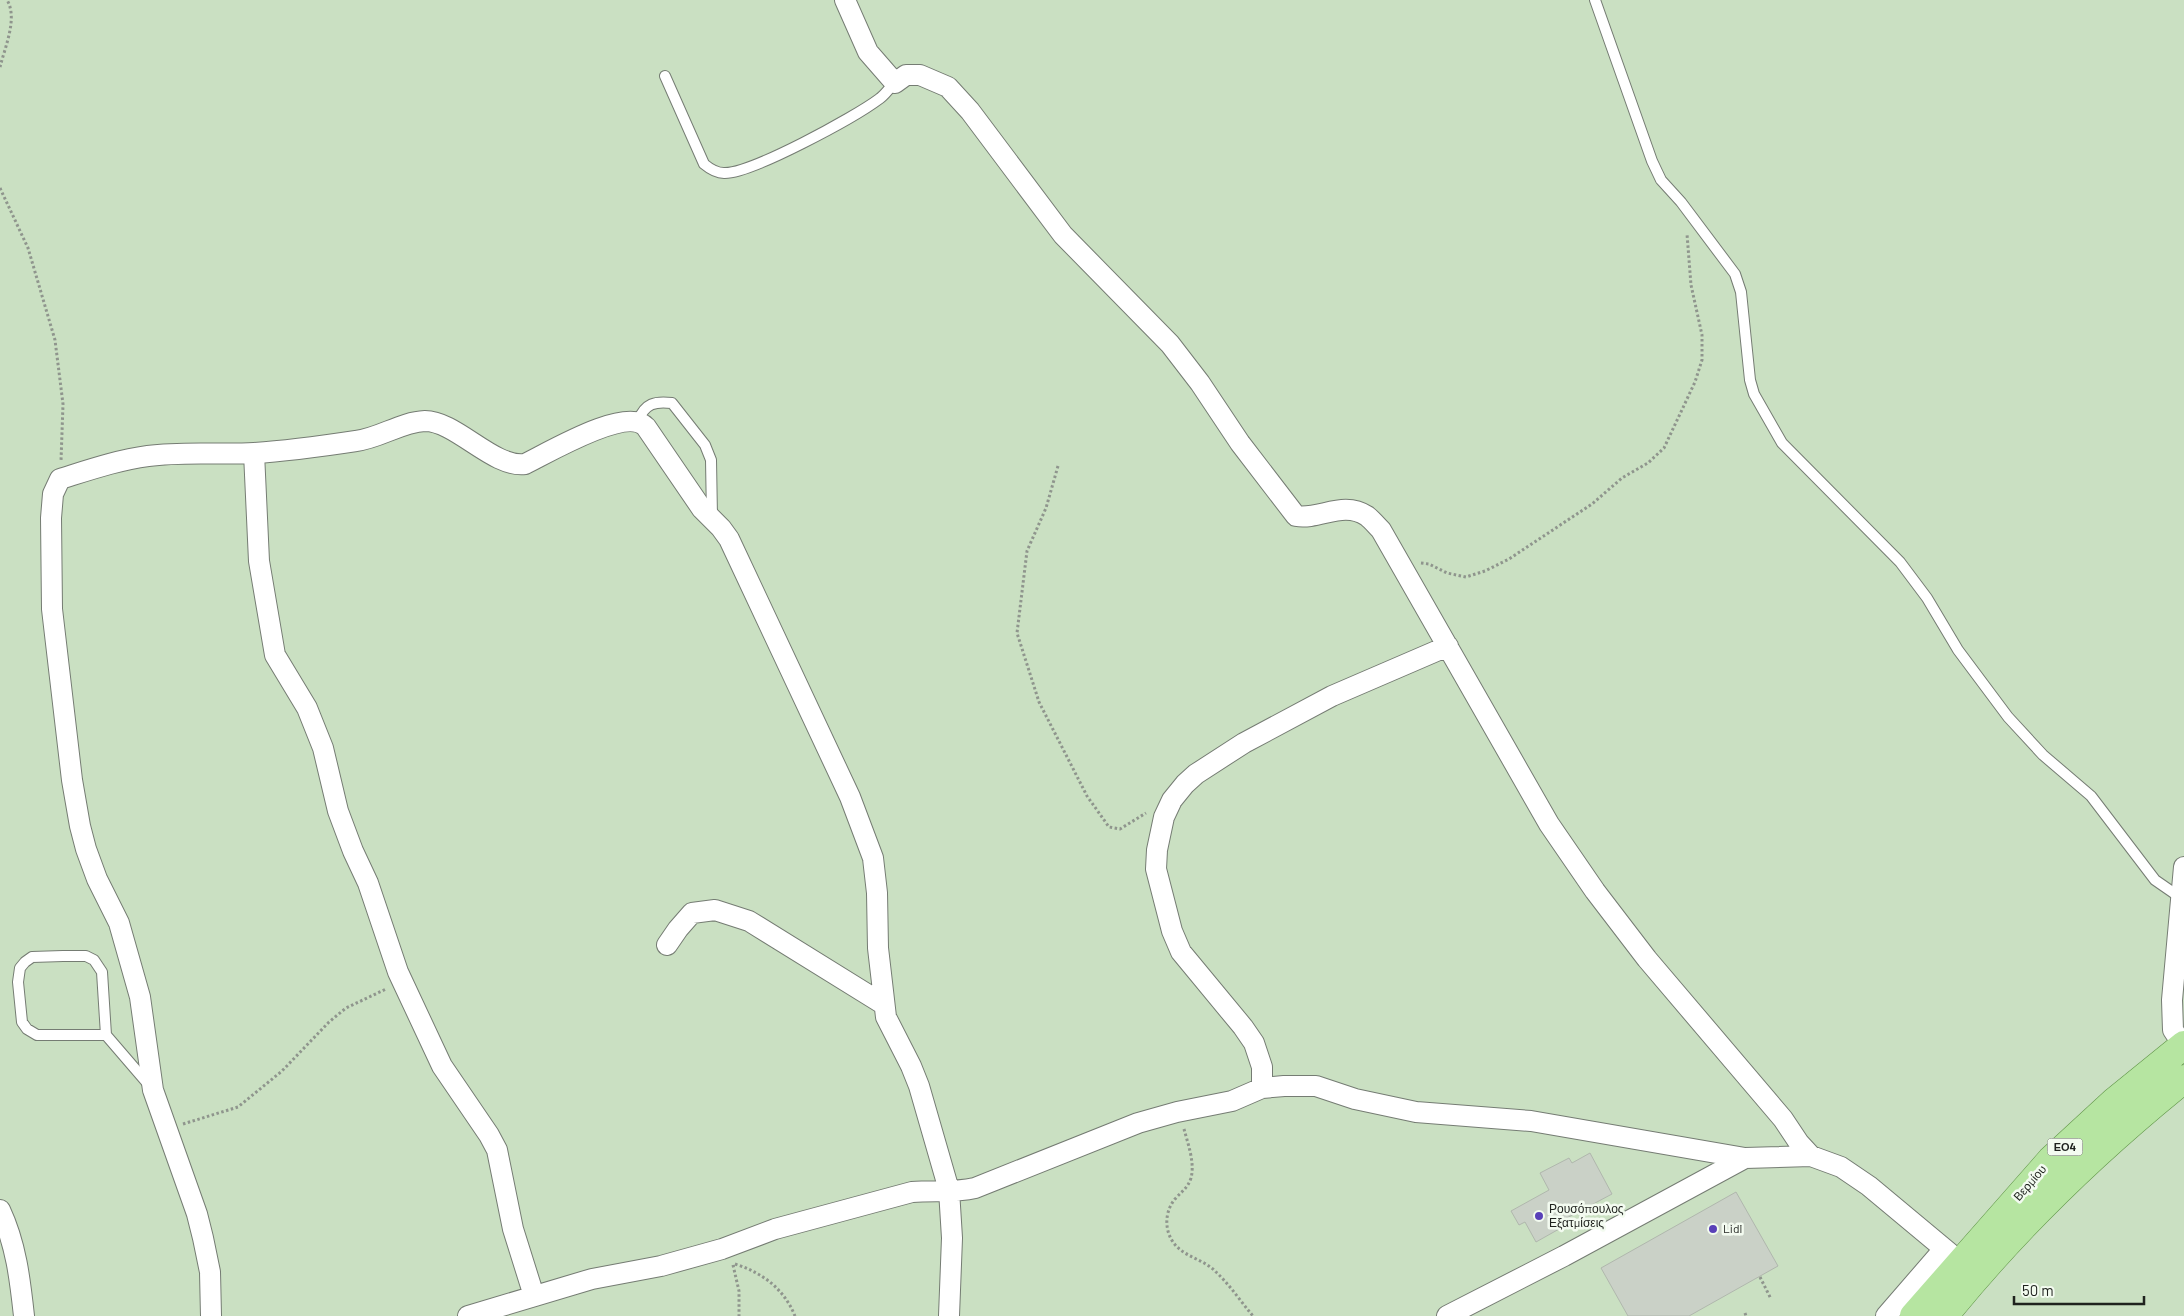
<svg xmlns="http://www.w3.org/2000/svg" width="2184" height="1316" viewBox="0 0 2184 1316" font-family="Barlow,sans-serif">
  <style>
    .park { fill: #cae0c2 }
    .building { fill: #cad1c7; stroke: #b0b7ad }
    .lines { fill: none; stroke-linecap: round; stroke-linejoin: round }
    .lane-casing { stroke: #757c73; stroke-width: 12 }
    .street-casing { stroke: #757c73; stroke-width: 22 }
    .primary-casing { stroke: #62964a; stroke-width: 29 }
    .path { stroke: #8f958d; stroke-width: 3; stroke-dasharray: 2.5 2.5; stroke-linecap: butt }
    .lane { stroke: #fff; stroke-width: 10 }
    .street { stroke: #fff; stroke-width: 20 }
    .primary { stroke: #b6e5a1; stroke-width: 28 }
    .poi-dot { fill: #5940b8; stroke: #f3fbf0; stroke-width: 2 }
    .labels { text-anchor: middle; stroke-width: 5; stroke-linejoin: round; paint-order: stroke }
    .shield { fill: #f3fbf0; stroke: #5f635d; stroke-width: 1 }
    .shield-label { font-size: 11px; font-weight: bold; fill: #1f221e }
    .street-label { font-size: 12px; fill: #1f221e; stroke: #f3fbf0 }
    .poi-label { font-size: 12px; fill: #1f221e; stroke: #f3fbf0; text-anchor: start }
  </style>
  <rect width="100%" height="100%" fill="#f3fbf0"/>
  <!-- park -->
  <path class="park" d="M0 0H2184V1316H0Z"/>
  <!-- building -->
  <path class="building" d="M1590 1153 1612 1194 1565 1219 1568 1224 1536 1242 1525 1222 1519 1225 1511 1211 1549 1190 1540 1173 1569 1158 1572 1163Z
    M1736 1192 1778 1266 1689 1316H1628L1601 1268Z"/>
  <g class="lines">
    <defs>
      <path id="lane" d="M1595 0 1652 161 1661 180 1681 202 1735 274 1741 292 1750 380 1754 394 1782 443 1900 562 1927 598 1958 650 2008 717 2043 755 2091 796 2155 880 2181 898
        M665 76 704 164C710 169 716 173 724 173 751 174 855 117 879 99 885 95 889 88 895 83
        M638 421C645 403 655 401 672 403L705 445 711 460 712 517
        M106 1035H37L27 1029 22 1022 18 982 20 968 25 962 32 957 63 956H86L94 960 102 972 106 1035 149 1085"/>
      <path id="street" d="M845 0 868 52 895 83 906 75H920L948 87 970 111 1063 235 1170 344 1200 383 1240 443 1296 516C1320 520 1343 500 1367 516 1372 520 1377 526 1381 530L1549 824 1595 891 1647 959 1783 1119 1799 1143 1811 1156 1841 1167 1869 1186 1971 1271
        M254 453 259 561 275 655 307 708 323 748 338 811 353 851 368 883 398 972 442 1066 489 1135 497 1150 513 1229 534 1296
        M667 945 678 929 692 913 715 910 749 921 883 1004
        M2183 1045 2173 1030 2172 1000 2184 867
        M1262 1088V1067L1254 1043 1243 1027 1181 952 1172 931 1156 869 1157 850 1164 817 1172 800 1185 784 1196 774 1244 743 1332 696 1448 646
        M0 1210C16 1244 20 1279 24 1316
        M211 1316 210 1272 203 1238 197 1214 153 1090 140 997 119 923 97 879 86 849 80 826 72 780 52 609 51 518 53 494 60 479C89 470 118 460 148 456 184 451 219 455 254 453 288 451 323 446 356 441 380 438 401 422 425 421 456 421 493 468 525 464 548 453 626 406 646 427L702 509 721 528 729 539 850 797 873 858 877 893 878 948 886 1017 911 1066 919 1086 949 1190 952 1238 949 1316
        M468 1316 592 1279 661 1266 722 1249 775 1229 912 1192C933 1190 954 1193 975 1188L1138 1123 1177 1112 1232 1101 1262 1088 1284 1086H1316L1355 1099 1416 1112 1531 1121 1745 1158
        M1447 1316 1564 1256 1745 1158 1811 1156
        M1886 1316 1944 1249"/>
      <path id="primary" d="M1914 1316 2051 1160 2115 1101 2184 1045
        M1944 1316C2015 1228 2096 1150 2184 1079"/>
    </defs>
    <!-- lane casing -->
    <use href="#lane" class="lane-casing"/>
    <!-- street casing -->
    <use href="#street" class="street-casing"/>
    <!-- primary casing -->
    <use href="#primary" class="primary-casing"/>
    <!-- path -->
    <path class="path" d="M0 67C5 47 18 18 7 0
      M0 188 28 248 55 340 63 404 61 461
      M1058 466 1046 508 1027 551 1017 633 1039 702 1087 796 1109 827 1120 829 1146 813
      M1421 563 1429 564 1447 573 1466 577 1485 571 1509 559 1592 504 1622 478 1648 463 1664 448 1695 382 1702 360V335L1691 285 1687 234
      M183 1124 238 1107 282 1071 329 1022 346 1008 386 989
      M1184 1129C1188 1144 1195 1163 1191 1178 1188 1188 1181 1192 1175 1199 1165 1211 1164 1229 1173 1242 1183 1257 1204 1259 1216 1272 1230 1285 1241 1302 1253 1316
      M735 1264C763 1273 784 1289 795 1316
      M733 1265 739 1291V1316
      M1760 1277 1771 1299
      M1745 1313 1746 1316"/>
    <!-- lane -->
    <use href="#lane" class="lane"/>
    <!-- street -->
    <use href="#street" class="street"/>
    <!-- primary -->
    <use href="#primary" class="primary"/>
  </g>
  <!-- markers -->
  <g class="poi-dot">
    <circle cx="1539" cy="1216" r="5"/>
    <circle cx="1713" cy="1229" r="5"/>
  </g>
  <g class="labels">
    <!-- shield labels -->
    <rect class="shield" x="2047.5" y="1138.5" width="35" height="17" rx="4"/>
    <g class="shield-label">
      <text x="2065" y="1151">ΕΟ4</text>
    </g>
    <!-- street labels -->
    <g class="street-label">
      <text transform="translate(2030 1183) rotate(-49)" y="4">Βερμίου</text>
    </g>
    <!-- poi labels -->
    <g class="poi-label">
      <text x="1549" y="1213">Ρουσόπουλος<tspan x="1549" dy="14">Εξατμίσεις</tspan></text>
      <text x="1723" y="1233">Lidl</text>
    </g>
  </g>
  <!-- scale -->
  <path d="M2014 1296v8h130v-8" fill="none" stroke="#1f221e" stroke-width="2.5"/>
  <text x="2022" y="1296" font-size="15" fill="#1f221e" stroke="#f3fbf0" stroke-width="4" paint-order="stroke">50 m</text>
</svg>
